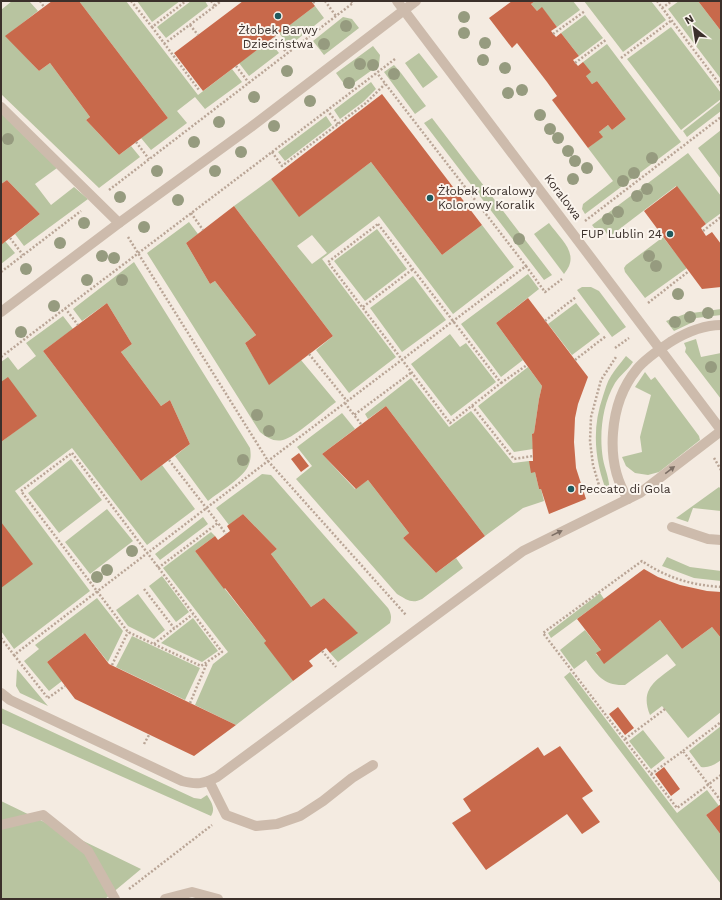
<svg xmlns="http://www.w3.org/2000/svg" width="722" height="900" viewBox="0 0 722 900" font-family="'Work Sans',sans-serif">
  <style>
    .green { fill: #b8c4a0; fill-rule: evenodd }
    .building { fill: #c8694b }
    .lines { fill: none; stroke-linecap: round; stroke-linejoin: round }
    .path { stroke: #b9a596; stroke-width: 2.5; stroke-dasharray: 2 2; stroke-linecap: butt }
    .lane { stroke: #cdbbac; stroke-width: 10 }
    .street { stroke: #cdbbac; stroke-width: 10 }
    .tree { fill: #969b7f }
    .oneway { fill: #7d6f65 }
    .poi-dot { fill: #1f5a5e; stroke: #fbf5ee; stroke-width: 1.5 }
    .labels { text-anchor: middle; stroke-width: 4; stroke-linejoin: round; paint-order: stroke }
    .poi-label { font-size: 12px; fill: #3b302b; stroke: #fbf5ee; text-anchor: start }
    .street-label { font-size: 12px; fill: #3b302b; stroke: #fbf5ee }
  </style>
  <rect width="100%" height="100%" fill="#f4ebe1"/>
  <!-- green -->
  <path class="green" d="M12 1H29L38 11 6 36 39 71 50 63 90 117 86 120 119 155 131 146 140 157 99 188 1 94V10Z
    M79 1H126L198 95 232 69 242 82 205 109 195 97 177 111 187 123 151 150 141 138 168 118Z
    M137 1H180L152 22Z
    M191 1H205L208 6 166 38 157 27Z
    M535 1H573L580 10 557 27 542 8 537 11 531 4Z
    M584 1H651L666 20 623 52Z
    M679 1H698L721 31V79L668 9Z
    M315 6 324 18 289 46 279 33Z
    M585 15 603 38 579 56 561 33Z
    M343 17 352 19 359 28 324 55 313 41Z
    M671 27 721 93V99L681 130 627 59Z
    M269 41 279 53 249 76 239 63Z
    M607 44 681 142 585 214 582 209 583 204 613 181 588 148 602 137 599 132 608 125 612 130 626 119 597 81 592 84 586 76 583 62Z
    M373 46 380 55 379 65 347 88 336 73Z
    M419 53 438 77 423 88 405 63Z
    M394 65 401 73 426 106 415 114 384 72Z
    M371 82 376 89 363 102 340 119 334 110Z
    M721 101V111L687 137 683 131Z
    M1 113 57 168 35 184 51 205 74 187 88 199 24 246 15 234 40 214 7 180 1 184Z
    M326 116 332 125 285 161 278 152Z
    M432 118 552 275 544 280 424 123Z
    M721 130V179L698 148Z
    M688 153 721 196V213L706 224 676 186 609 237 605 231 599 234 592 225Z
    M371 162 442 255 482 225 514 267 453 314 379 216 322 259 396 357 349 393 316 350 333 336 234 206 271 179 299 216ZM312 235 327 253 312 264 297 246Z
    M189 222 198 234 186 243 210 284 215 281 256 335 245 343 269 384 301 360 336 402C325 410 294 438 283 440 274 442 267 438 260 432L147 253Z
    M549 223C561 240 581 254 564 274L534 234Z
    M377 229 407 269 365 301 334 261Z
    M663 237 687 268 645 298 625 272 624 268 626 265Z
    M5 241 15 253 1 264V245Z
    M134 262 250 448C251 454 251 459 249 464 245 477 219 492 208 501L175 456 190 444 170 400 161 406 121 352 132 344 107 303 82 321 73 309Z
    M528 274 539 289 496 323 523 360 501 377 461 324Z
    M413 276 446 320 402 352 370 308Z
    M582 287H591L599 291 626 327 612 337 577 290Z
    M576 303 600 334 572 355 548 324Z
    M721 309V315L696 318 691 323 674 331 666 321 685 314Z
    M63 316 73 329 43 351 141 481 162 465 195 509 147 545 72 448 15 491 90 591 14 649 1 631V442L36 416 1 382V362L8 357 18 370 36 356 26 343Z
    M450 334 460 347 466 343 496 382 451 416 411 364Z
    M696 339 701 357 721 353V399L685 352 686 348 684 343Z
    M626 356 633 362C628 370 620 375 615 383 602 405 599 435 603 459 605 471 612 483 608 495 595 463 591 430 603 396 605 390 607 382 611 376 615 369 621 363 626 356Z
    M528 367 542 386 539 399 534 433 532 434 533 449 514 452 478 406Z
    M645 372 651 380 655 377 699 436 700 440 659 472 648 475 635 473 626 466 622 457 642 452 640 437 642 429 651 395 635 387Z
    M411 378 449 427 471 411 513 463 529 461 535 472 539 489H541L544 501 523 508 485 536 386 406 368 419 365 414Z
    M342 413 355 429 322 454 355 489 368 480 409 533 403 538 436 573 456 558 463 568 422 599C412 604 407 600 397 594L296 479 312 466 297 447Z
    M71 459 102 500 59 533 28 493Z
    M262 474 271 475 388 608C391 613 392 617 390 623L338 662 330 653 357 632 324 598 311 607 271 554 277 549 243 514 229 525 216 508Z
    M719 487 721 489V511L693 508 688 522 676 518Z
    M107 509 133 541 90 574 65 542Z
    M203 517 208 524 160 560 155 554Z
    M211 532 215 536 195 551 266 641 265 643 293 681 236 725 195 705 213 664 228 652 163 568Z
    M667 557 690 567 721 571V581L694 578 662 566Z
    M162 576 189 612 176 622 149 586Z
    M600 593 604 599 551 638 548 633Z
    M138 594 165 630 154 639 128 626 116 610Z
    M97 598 123 631 108 662 85 633 47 662 62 681 49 691 24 661 39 649 35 645Z
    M193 618 218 651 202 662 161 643Z
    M660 620 682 649 712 627 721 638V712L688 738 662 706 650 715C639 688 657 680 676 665L667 654 625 685C604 686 597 675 586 660L574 669 560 650 585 630 601 650 596 654 604 663Z
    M132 636 200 668 185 700 116 667Z
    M17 669 48 706 20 693 16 686Z
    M570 672 677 813 707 790 719 806 706 815 721 835V884L564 677Z
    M1 708 194 798 201 799 207 795C211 802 216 808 211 816L1 723Z
    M721 726V760C714 765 709 768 701 767L689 751Z
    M643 730 665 758 651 769 629 741Z
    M1 801 141 869 105 899H1Z"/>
  <!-- building -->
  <path class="building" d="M52 1H79L168 118 119 155 86 120 90 117 50 63 39 71 5 36Z
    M243 1H311L315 6 203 91 174 53Z
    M512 1H535L531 4 537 11 542 7 557 27 551 31 556 37 561 33 579 56 573 60 578 66 583 62 591 72 586 76 592 84 597 81 626 119 612 130 608 125 599 132 603 137 588 148 552 100 557 96 547 82 517 43 512 48 489 18Z
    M698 1H721V31Z
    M382 94 482 225 442 255 371 162 299 217 271 179Z
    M7 180 40 214 1 245V184Z
    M677 186 706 224 701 228 706 236 712 232 721 244V287L702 289 644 211Z
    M234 206 333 336 269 385 245 343 256 335 215 281 210 284 186 243Z
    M528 298 588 377 578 404 575 418 574 442 576 468 586 499 549 514 541 489H539L535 472 531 473 529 461H533L532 434 534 433 539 399 542 386 496 323Z
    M107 303 132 344 121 352 161 406 170 400 190 444 141 481 43 351Z
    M8 377 37 416 1 442V382Z
    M386 406 485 536 436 573 403 538 409 533 368 480 356 489 322 454Z
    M299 453 309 466 301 472 291 459Z
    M243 514 277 549 271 554 311 607 324 598 358 633 330 653 326 648 309 661 313 666 293 681 264 643 266 641 225 588 224 589 195 551 215 536 218 540 230 531 227 526Z
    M1 522 33 564 1 588Z
    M644 569 658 577 680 585 707 591 721 592V638L712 627 682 649 660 620 604 664 596 653 601 650 577 619Z
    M85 633 109 664 236 725 194 756 75 699 47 662Z
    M618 707 634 728 625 735 609 714Z
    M560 746 593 791 582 798 600 822 582 834 567 814 486 870 452 823 471 811 463 799 538 747 544 756Z
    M664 767 680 789 671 796 655 774Z
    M721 804V835L706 815Z"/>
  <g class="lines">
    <!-- path -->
    <path class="path" d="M40 1 44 7
      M131 1 152 27 186 1
      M325 1 336 16
      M657 1 721 86
      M313 3 315 1
      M215 6 221 1
      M662 8 672 1
      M190 25 198 35
      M152 27 199 90
      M553 34 585 11
      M274 37 287 53
      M164 44 215 6 211 1
      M621 58 672 20
      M575 63 607 39
      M236 66 249 83
      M327 110 338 124
      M136 142 149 159
      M272 152 282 166 366 103 385 84
      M109 190 353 3 351 1
      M191 213 203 230
      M585 221 721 117
      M378 224 501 383 450 423 328 262Z
      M703 231 721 217
      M128 237 268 461 406 615
      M10 238 23 255
      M526 266 545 292 562 279
      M1 272 81 211
      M648 303 689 271
      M363 307 413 269
      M65 308 78 325
      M545 321 576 297
      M615 348 629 338
      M309 354 347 401
      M1 357 395 59
      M575 360 606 336
      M501 383 527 365
      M345 403 354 415
      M472 406 514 459 533 456
      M361 424 354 415 412 372
      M72 453 222 652 201 666 128 632 21 491Z
      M714 458 721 470
      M169 460 218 523
      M601 492 593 465 590 441 591 417 601 380 616 357
      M158 568 218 523 226 534
      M721 587C691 585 667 578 642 561L543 633 677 808 721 775
      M144 589 174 628
      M1 638 14 655 268 461 526 266 377 73
      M154 644 193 614
      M322 651 336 667
      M14 655 47 697
      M112 665 128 632
      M48 698 65 686
      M190 703 207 663
      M625 739 665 709
      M144 744 149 735
      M683 751 721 722
      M651 774 683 751 721 801
      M129 889 212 825"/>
    <!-- lane -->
    <path class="lane" d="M1 107 119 223
      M628 499C604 462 609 403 637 369 646 358 660 349 672 341 687 332 704 325 721 325
      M672 527 708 539 721 540
      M209 781 226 815 256 826 277 824 300 816 323 801 352 778 373 765
      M1 825 43 815 88 851 115 899
      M165 899 192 892 218 899"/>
    <!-- street -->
    <path class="street" d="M397 1 721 430
      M1 312 119 223 251 127 416 1
      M1 693 10 700 182 781C197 785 203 784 217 777L523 551 640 493 721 431"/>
  </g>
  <!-- trees -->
  <g class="tree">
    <circle cx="464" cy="17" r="6"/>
    <circle cx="346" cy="26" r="6"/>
    <circle cx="464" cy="33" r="6"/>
    <circle cx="485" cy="43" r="6"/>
    <circle cx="324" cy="44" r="6"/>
    <circle cx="483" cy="60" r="6"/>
    <circle cx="360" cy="64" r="6"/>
    <circle cx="373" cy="65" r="6"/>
    <circle cx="505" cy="68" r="6"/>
    <circle cx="287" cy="71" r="6"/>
    <circle cx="394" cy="74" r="6"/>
    <circle cx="349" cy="83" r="6"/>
    <circle cx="522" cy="90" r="6"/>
    <circle cx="508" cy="93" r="6"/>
    <circle cx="254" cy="97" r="6"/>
    <circle cx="310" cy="101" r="6"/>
    <circle cx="540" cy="115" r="6"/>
    <circle cx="219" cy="122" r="6"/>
    <circle cx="274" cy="126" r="6"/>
    <circle cx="550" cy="129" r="6"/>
    <circle cx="558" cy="138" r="6"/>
    <circle cx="8" cy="139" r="6"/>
    <circle cx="194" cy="142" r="6"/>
    <circle cx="568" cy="151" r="6"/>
    <circle cx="241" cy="152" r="6"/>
    <circle cx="652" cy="158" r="6"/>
    <circle cx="575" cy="161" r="6"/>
    <circle cx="587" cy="168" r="6"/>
    <circle cx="157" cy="171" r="6"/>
    <circle cx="215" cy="171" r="6"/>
    <circle cx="634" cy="173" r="6"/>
    <circle cx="573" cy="179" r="6"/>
    <circle cx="623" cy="181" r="6"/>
    <circle cx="647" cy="189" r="6"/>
    <circle cx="637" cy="196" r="6"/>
    <circle cx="120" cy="197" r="6"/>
    <circle cx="178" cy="200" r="6"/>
    <circle cx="618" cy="212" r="6"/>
    <circle cx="608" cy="219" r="6"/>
    <circle cx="84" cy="223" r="6"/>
    <circle cx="144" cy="227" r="6"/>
    <circle cx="519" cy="239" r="6"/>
    <circle cx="60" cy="243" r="6"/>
    <circle cx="102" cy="256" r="6"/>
    <circle cx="649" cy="256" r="6"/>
    <circle cx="114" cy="258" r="6"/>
    <circle cx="656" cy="266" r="6"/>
    <circle cx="26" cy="269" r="6"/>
    <circle cx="87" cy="280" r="6"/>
    <circle cx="122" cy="280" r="6"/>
    <circle cx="678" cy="294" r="6"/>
    <circle cx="54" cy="306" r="6"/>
    <circle cx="708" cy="313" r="6"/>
    <circle cx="690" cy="317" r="6"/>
    <circle cx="675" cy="322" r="6"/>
    <circle cx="21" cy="332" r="6"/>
    <circle cx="711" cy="367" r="6"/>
    <circle cx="257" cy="415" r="6"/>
    <circle cx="269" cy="431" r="6"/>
    <circle cx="243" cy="460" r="6"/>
    <circle cx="132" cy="551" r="6"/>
    <circle cx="107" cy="570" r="6"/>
    <circle cx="97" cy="577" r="6"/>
  </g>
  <!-- one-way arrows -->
  <defs><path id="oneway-solid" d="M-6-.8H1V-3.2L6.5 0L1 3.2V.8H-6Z"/></defs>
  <g class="oneway">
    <use href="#oneway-solid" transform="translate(670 470) rotate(-37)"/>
    <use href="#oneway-solid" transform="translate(557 533) rotate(-26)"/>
  </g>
  <!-- markers -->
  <g class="poi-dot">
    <circle cx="278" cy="16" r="4"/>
    <circle cx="430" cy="198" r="4"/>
    <circle cx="670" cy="234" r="4"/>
    <circle cx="571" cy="489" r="4"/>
  </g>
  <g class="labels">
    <!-- poi labels -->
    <g class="poi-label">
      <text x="278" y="34" text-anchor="middle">Żłobek Barwy<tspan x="278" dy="14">Dzieciństwa</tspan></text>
      <text x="438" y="195">Żłobek Koralowy<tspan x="438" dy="14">Kolorowy Koralik</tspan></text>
      <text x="662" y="238" text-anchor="end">FUP Lublin 24</text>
      <text x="579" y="493">Peccato di Gola</text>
    </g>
    <!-- street labels -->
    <g class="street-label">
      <text transform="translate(563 197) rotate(53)" y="4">Koralowa</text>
    </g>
  </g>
  <!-- border -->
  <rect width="722" height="900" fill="none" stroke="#3b302b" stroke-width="4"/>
  <!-- north arrow -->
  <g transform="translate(694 28) rotate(330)" stroke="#fbf5ee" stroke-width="3" paint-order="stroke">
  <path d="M0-3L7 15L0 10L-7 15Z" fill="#3b302b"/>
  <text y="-6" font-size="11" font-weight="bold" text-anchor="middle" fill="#3b302b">N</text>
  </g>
</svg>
